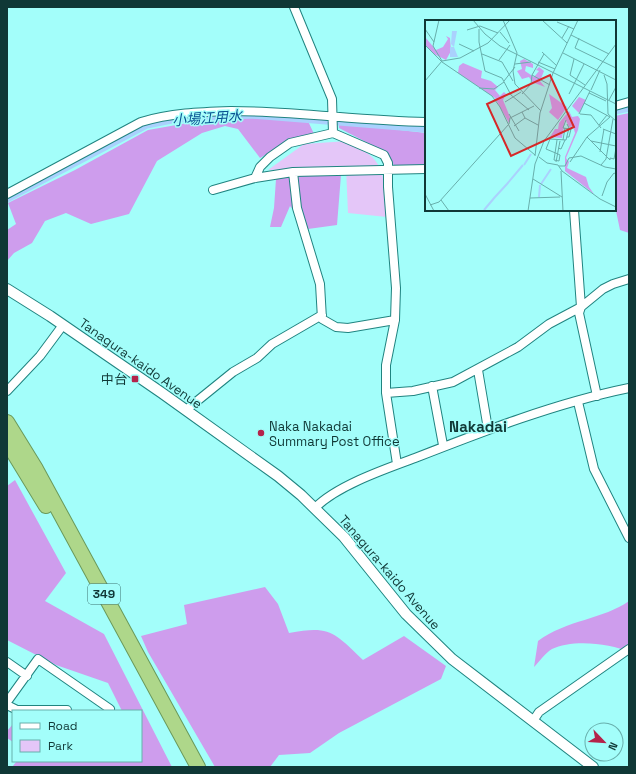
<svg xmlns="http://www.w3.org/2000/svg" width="636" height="774" viewBox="0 0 636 774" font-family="'Space Grotesk','Noto Sans JP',sans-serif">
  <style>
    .green { fill: #e4c6f8 }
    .forest { fill: #ce9ded }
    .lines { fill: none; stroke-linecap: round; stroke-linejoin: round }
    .canal { stroke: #aad1fd; stroke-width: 7 }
    .minor-casing { stroke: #208480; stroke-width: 10 }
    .tertiary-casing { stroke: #208480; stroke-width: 12 }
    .trunk-casing { stroke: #6a995a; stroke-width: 16 }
    .minor { stroke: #fff; stroke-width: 8 }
    .tertiary { stroke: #fff; stroke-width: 10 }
    .trunk { stroke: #aed78a; stroke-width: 14 }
    .poi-dot { fill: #b4234a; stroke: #a3fefa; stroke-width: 1.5 }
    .labels { text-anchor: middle; stroke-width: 3; stroke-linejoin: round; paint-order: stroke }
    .shield { fill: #a3fefa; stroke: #3c7371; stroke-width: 1 }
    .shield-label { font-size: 12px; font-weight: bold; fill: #103836 }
    .street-label { font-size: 13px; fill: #103836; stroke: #a3fefa }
    .poi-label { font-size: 13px; fill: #103836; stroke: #a3fefa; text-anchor: end }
    .water-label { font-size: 14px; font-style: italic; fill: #0a5292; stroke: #a3fefa }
    .quarter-label { font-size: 15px; font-weight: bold; fill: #103836; stroke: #a3fefa }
    .inset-river { fill: none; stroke: #aad1fd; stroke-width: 2 }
    .inset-road { fill: none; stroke: #68afac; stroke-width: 1 }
    .view { fill: #d62828; fill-opacity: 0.15; stroke: #d62828; stroke-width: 2 }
    .inset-edge { fill: none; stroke: #103836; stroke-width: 2 }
  </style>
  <rect width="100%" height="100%" fill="#a3fefa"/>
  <!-- green -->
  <path class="green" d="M348 141C356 147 368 152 374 159 387 174 385 199 387 217L348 213 346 168 268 170 304 144Z"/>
  <!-- forest -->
  <path class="forest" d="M629 113V233L620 230 615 206V116Z
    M252 118 308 121 314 134 289 141 260 158 238 129 225 126 202 133 157 161 129 214 91 224 66 213 45 221 32 243 14 253 7 261V230L16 224 8 203 75 170 148 130 199 121Z
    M339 123 426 133V167L396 169 387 153 339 128Z
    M300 174 341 175 337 225 308 229 290 206 281 227H270L274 208 276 179Z
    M15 480 66 573 45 601 104 634 172 767H12L17 761H141V711H122L108 683 56 665 7 640V486Z
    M265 587 278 604 289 633C330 625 334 632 363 660L404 636 446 666 441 679 339 733 310 753 279 755 270 767H215L148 652 141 636 187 624 184 605Z
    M629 601V652C611 643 571 639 552 649 546 652 539 662 534 667L538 641C566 620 604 619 629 601Z
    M13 724V742L7 738V731Z"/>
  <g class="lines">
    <!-- canal -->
    <path class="canal" d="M615 111 629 108
      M7 199 147 125 177 119 251 115 426 129"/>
    <defs>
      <path id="minor" d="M294 7 332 99 333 133
        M615 106 629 102
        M293 172 297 208 320 284 322 319 336 327 348 328 395 320
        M255 178 260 167 270 157 290 143 333 133 384 155 388 163V187L396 288 395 320 386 365V393L397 464
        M213 190 255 178 293 172 426 169
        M7 194 141 122C170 113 200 112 231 111 296 111 361 121 426 122
        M574 210 581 307 579 313 597 396
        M478 370 488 429
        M432 386 443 445
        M7 391 40 356 63 325
        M386 393 413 391 453 382 518 347 549 324 581 307 603 289 613 284 629 279
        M578 402 594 469 629 538
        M186 410 233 372 257 358 272 344 322 315
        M315 508C336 486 385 469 415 458 484 431 556 403 629 388
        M7 662 27 676
        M7 702 38 659 110 709 109 711
        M7 705 17 710H67
        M533 721 539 712 629 649"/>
      <path id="tertiary" d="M7 289 50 316 162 393 278 476 301 495 344 537 406 614 452 659 593 767"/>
      <path id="trunk" d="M7 422 36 469 198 767
        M7 442 46 506"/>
    </defs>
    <!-- minor casing -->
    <use href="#minor" class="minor-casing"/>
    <!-- tertiary casing -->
    <use href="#tertiary" class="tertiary-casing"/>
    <!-- trunk casing -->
    <use href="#trunk" class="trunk-casing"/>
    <!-- minor -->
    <use href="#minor" class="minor"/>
    <!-- tertiary -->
    <use href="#tertiary" class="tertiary"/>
    <!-- trunk -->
    <use href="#trunk" class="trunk"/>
  </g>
  <!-- markers -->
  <g class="poi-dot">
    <rect x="131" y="375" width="8" height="8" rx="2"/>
    <circle cx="261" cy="433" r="4"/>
  </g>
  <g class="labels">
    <!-- shield labels -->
    <rect class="shield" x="88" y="584" width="32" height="20" rx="3"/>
    <g class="shield-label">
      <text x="104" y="598">349</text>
    </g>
    <!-- street labels -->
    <g class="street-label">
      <text transform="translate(141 363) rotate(35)" y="5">Tanagura-kaido Avenue</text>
      <text transform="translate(390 572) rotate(49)" y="5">Tanagura-kaido Avenue</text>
    </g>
    <!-- poi labels -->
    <g class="poi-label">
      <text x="127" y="384">中台</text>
      <text x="269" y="431" text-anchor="start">Naka Nakadai<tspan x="269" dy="15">Summary Post Office</tspan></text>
    </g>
    <!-- water labels -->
    <g class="water-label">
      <text transform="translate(207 118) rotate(-4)" y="5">小場江用水</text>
    </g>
    <!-- quarter labels -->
    <g class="quarter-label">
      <text x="478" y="432">Nakadai</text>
    </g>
  </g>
  <!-- overview -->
  <g transform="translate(425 20)">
    <rect width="191" height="191" fill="#a3fefa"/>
    <path d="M21 16 25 18 26 31 21 40 9 34 0 25V17L11 30 18 27 23 19ZM99 39 108 44V48L101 46 100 51 109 57 114 51 111 50 114 47 119 51 115 61 120 67 107 62 104 57 97 59 92 51 97 49 95 41ZM38 43 57 51 56 58 66 61 73 67 70 70 75 76 79 72 81 74 78 80 85 97 84 103 70 78 33 53 34 46ZM124 74 142 87 133 100 124 92 127 88ZM154 77 161 80 154 93 147 86ZM144 91 147 97 153 96 155 99 153 110 141 138 144 142 142 148 161 157 164 167 169 174 140 151V137L150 113 148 106 144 107 140 99 137 118 125 117 130 109H133L134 103Z" fill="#ce9ded"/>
    <path d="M27 11H32L29 27 33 37H25V27H29L26 24Z" fill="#aad1fd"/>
    <path class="inset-river" d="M99 145 106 134M82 164 98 145M116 164 126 149M70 177 82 164M114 177 115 165M59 190 70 177"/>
    <path class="inset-road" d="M48 0 60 14 75 26 191 84M78 0 92 33 88 51 90 64 116 91M117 0 142 23M132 2 149 9M0 9 9 22M54 9V22L60 51 77 58 86 75 104 90M42 10 55 6 73 13M75 12 84 23M146 15 184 34M137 18 144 6M154 18 150 28 191 48M34 24 49 31M0 25 17 42 67 76 75 87 90 118 110 135M117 32 132 46M138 33 191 60M57 34 77 42 88 61M149 39 145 55 160 65M74 40 85 25M17 41 35 38 63 23 85 0M113 42 130 49M90 44 106 42M107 55 125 65M179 55 182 64 183 94 191 101M0 61 17 41 8 26 14 0M79 61 90 47M54 68 69 69 79 62M166 70 175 50M164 73 181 81M97 74 106 64 107 55 119 34M144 74 159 44M184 80 191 67M80 82 96 72M97 92 100 98 113 105M84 94 94 111M154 94 165 71M155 94 166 95 176 108M141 100 138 108 146 109 144 117H142M84 104 85 98 109 86M174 105 182 95M89 106 100 98M178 109 191 114M162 117 185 140V138L189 139 191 128M132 120 129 140 134 141 135 135 133 134M138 120 140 108M166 121 191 126M133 128 136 129 140 120M175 132 179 109M133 134 121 129 125 119 141 120 144 108 142 104M110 136 115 93 128 53 153 0M114 137 122 143 133 145 137 151 175 179 191 187M131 142 135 121M145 142 162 117 185 97 159 83M176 145 181 139 188 99M134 146H140L144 138 156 136 180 147 191 149M136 151 138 191M108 159 137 177M0 174 9 191M177 176 182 162 189 153 191 154M105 178 135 177M16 180 24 191M5 185 14 182 84 104M103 191 110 144 119 121 191 24"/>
    <path class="view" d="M125 55 149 107 86 136 62 84Z"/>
    <rect width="191" height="191" class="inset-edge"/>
  </g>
  <!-- border -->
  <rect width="636" height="774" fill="none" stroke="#103836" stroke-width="16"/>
  <!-- legend -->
  <rect x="12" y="710" width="130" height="52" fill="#a3fefa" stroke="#68afac"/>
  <rect x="20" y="723" width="20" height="6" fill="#ffffff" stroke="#68afac"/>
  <text x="48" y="730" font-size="12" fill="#103836">Road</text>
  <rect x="20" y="740" width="20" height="12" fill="#e4c6f8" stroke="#68afac"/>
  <text x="48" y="750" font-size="12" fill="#103836">Park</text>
  <!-- north arrow -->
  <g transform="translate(604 742) rotate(115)"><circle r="19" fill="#a3fefa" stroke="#68afac"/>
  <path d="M0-3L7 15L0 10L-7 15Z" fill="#b4234a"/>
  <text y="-6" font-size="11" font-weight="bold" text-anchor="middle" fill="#103836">N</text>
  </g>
</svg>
